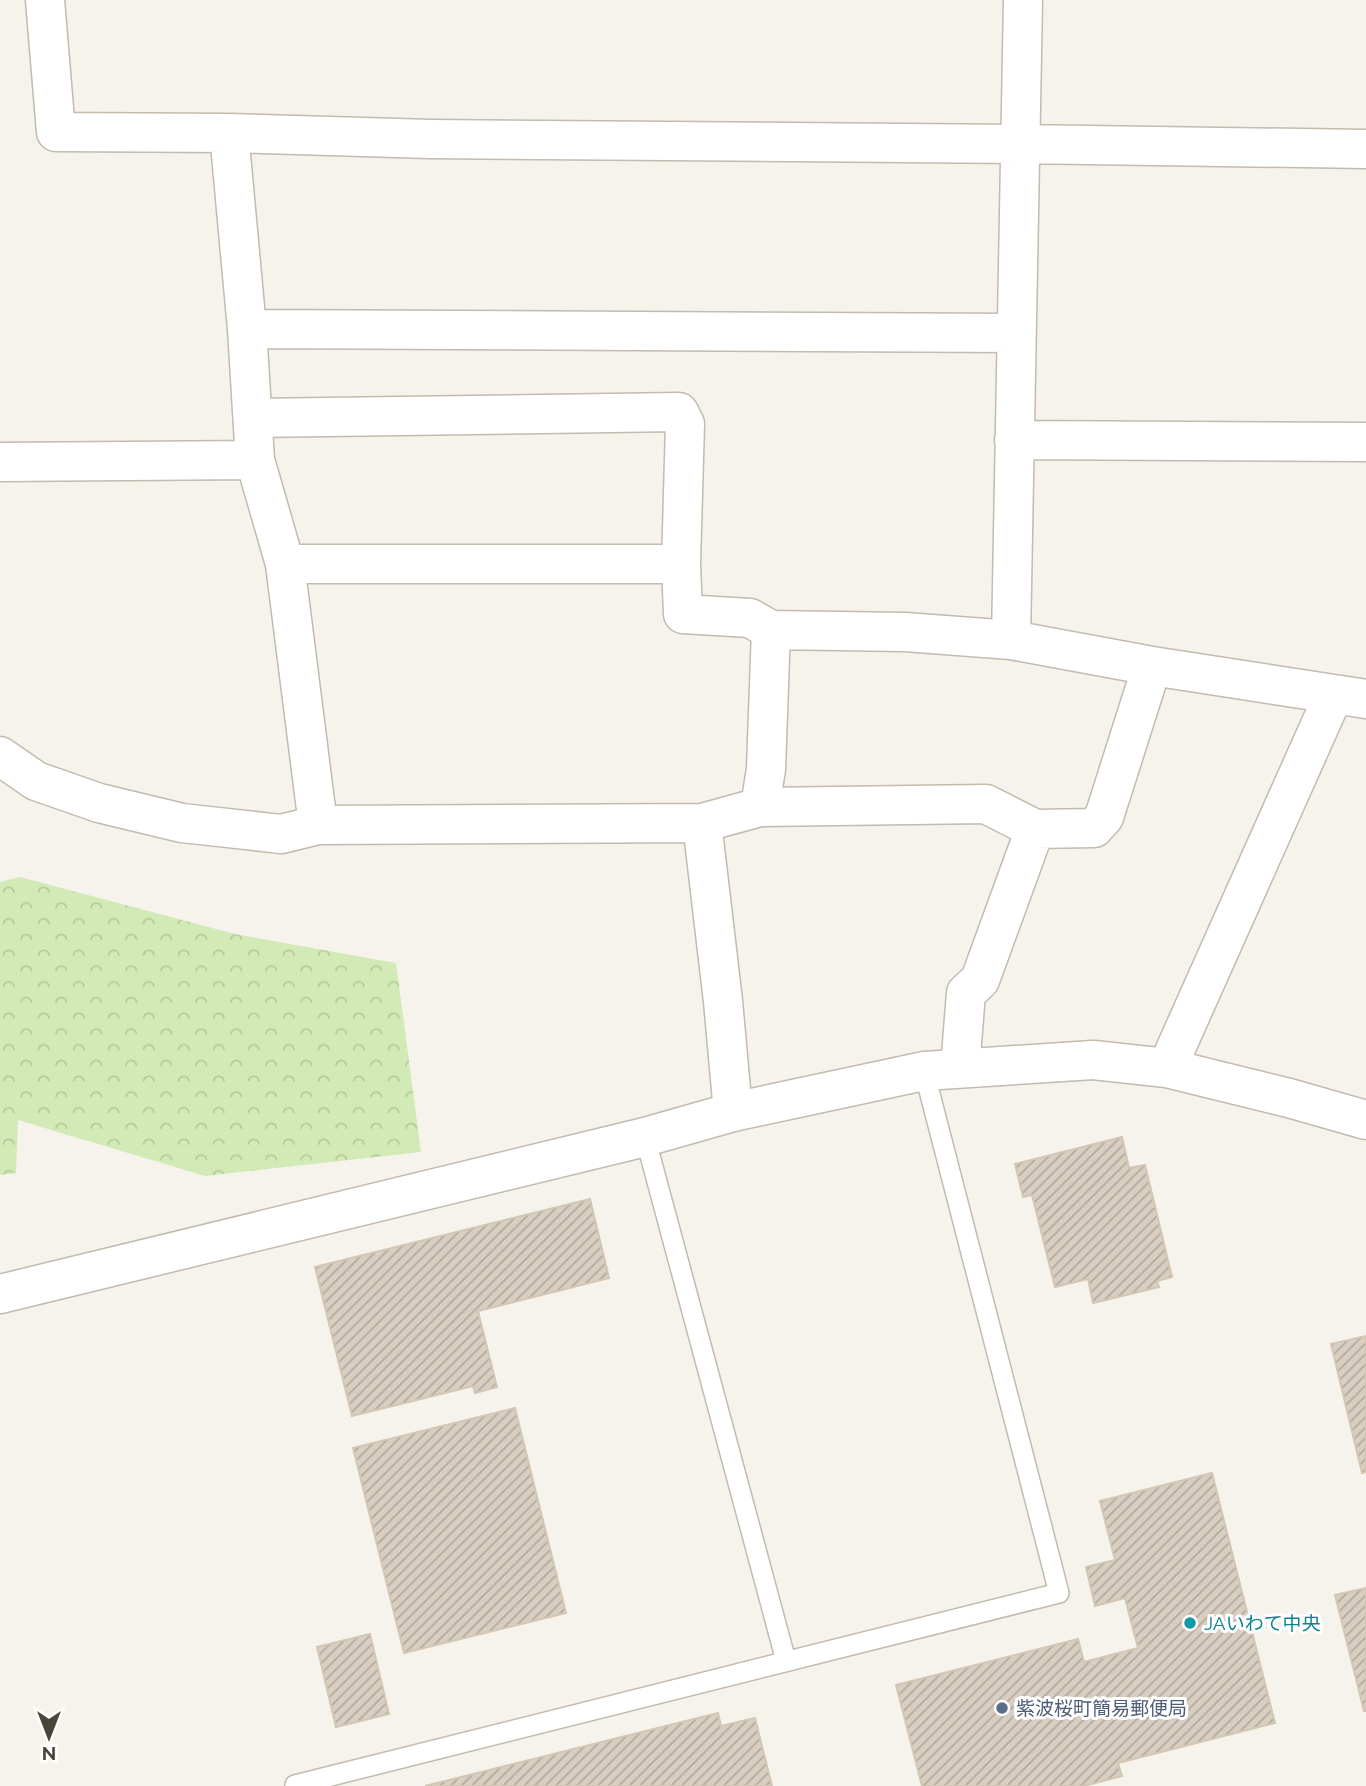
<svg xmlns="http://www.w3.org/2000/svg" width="1366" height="1786" viewBox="0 0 1366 1786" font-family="Raleway,'Noto Sans JP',sans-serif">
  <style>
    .forest { fill: url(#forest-crowns) }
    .building { fill: url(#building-hatch); stroke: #d3c7b4; stroke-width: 2 }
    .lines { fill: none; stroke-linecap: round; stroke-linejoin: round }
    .service-casing { stroke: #c2bbae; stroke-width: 22 }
    .minor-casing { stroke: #c2bbae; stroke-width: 41 }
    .tertiary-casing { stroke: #c2bbae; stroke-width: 41 }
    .service { stroke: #fff; stroke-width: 19 }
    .minor { stroke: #fff; stroke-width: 38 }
    .tertiary { stroke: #fff; stroke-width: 38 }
    .culture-dot { fill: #0f9aa8; stroke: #fff; stroke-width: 2.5 }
    .service-dot { fill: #5c6f8a; stroke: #fff; stroke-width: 2.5 }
    .labels { text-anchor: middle; stroke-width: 6; stroke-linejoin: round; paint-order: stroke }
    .culture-label { font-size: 19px; fill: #0d838f; stroke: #fff; text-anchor: start }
    .service-label { font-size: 19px; fill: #4e5e75; stroke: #fff; text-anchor: start }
  </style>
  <defs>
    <pattern id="forest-crowns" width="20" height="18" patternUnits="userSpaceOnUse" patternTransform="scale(1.75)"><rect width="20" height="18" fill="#d2eab5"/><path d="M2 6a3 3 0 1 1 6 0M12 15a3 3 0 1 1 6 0" fill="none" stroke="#b6ca9c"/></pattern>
    <pattern id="building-hatch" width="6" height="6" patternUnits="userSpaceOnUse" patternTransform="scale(1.75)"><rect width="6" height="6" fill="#d8cfc1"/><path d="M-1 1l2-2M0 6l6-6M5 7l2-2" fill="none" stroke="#b1aa9e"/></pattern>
  </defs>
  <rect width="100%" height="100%" fill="#f6f3ec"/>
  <!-- forest -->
  <path class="forest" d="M20 877 235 934 396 963 421 1152 205 1176 18 1120 16 1173 0 1175V882Z"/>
  <!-- building -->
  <path class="building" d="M1122 1137 1129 1168 1145 1165 1172 1277 1157 1281 1159 1287 1093 1303 1088 1279 1055 1287 1032 1195 1023 1197 1015 1164Z
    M590 1199 609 1278 478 1311 497 1387 475 1393 473 1386 352 1416 315 1267Z
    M1366 1336V1472L1362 1473 1331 1344Z
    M515 1408 566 1613 404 1653 353 1448Z
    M1212 1473 1275 1723 1118 1763 1122 1776 1084 1786H922L896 1685 1078 1639 1084 1662 1138 1648 1125 1598 1095 1606 1086 1567 1115 1560 1100 1501Z
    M1366 1588V1711H1364L1335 1595Z
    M370 1634 389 1714 336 1727 317 1647Z
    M718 1713 721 1726 755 1718 772 1786H425Z"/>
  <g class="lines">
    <defs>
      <path id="service" d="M645 1137 786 1661
        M295 1785 1059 1593 924 1071"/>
      <path id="minor" d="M45 0 56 132 229 133 430 139 1020 144 1366 149
        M229 133 247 329 255 460 285 564 318 825 702 823 760 807 766 769 771 630 905 632 1011 640 1152 666 1366 699
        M247 329 1016 333
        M253 418 679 412 685 424 681 564 683 614 750 618 771 630
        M1014 440 1366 442
        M0 462 255 460
        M285 564H681
        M1011 640 1023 0
        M0 756 36 781 99 803 182 823 281 834 318 825
        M760 807 986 804 1035 829 1094 828 1104 817 1152 666
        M702 823 723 1001 733 1112
        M960 1068 966 993 980 980 1035 829
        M1167 1068 1334 694"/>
      <path id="tertiary" d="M0 1294 645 1137 733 1112 924 1071 1093 1060 1167 1068 1289 1098 1366 1120"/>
    </defs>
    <!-- service casing -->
    <use href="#service" class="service-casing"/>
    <!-- minor casing -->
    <use href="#minor" class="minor-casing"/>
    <!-- tertiary casing -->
    <use href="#tertiary" class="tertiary-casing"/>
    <!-- service -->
    <use href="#service" class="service"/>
    <!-- minor -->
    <use href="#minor" class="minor"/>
    <!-- tertiary -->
    <use href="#tertiary" class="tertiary"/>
  </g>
  <!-- markers -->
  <circle class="culture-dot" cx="1190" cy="1623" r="7"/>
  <circle class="service-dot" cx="1002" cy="1708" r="7"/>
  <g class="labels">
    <!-- culture labels -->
    <g class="culture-label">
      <text x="1204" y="1630">JAいわて中央</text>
    </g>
    <!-- service labels -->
    <g class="service-label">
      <text x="1016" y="1715">紫波桜町簡易郵便局</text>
    </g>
  </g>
  <!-- north arrow -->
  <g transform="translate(49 1737) rotate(180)" stroke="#ffffff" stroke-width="5" paint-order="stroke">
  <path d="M0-5L12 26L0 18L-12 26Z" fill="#4b4439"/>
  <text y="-10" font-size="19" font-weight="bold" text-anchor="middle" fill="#4b4439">N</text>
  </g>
</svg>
